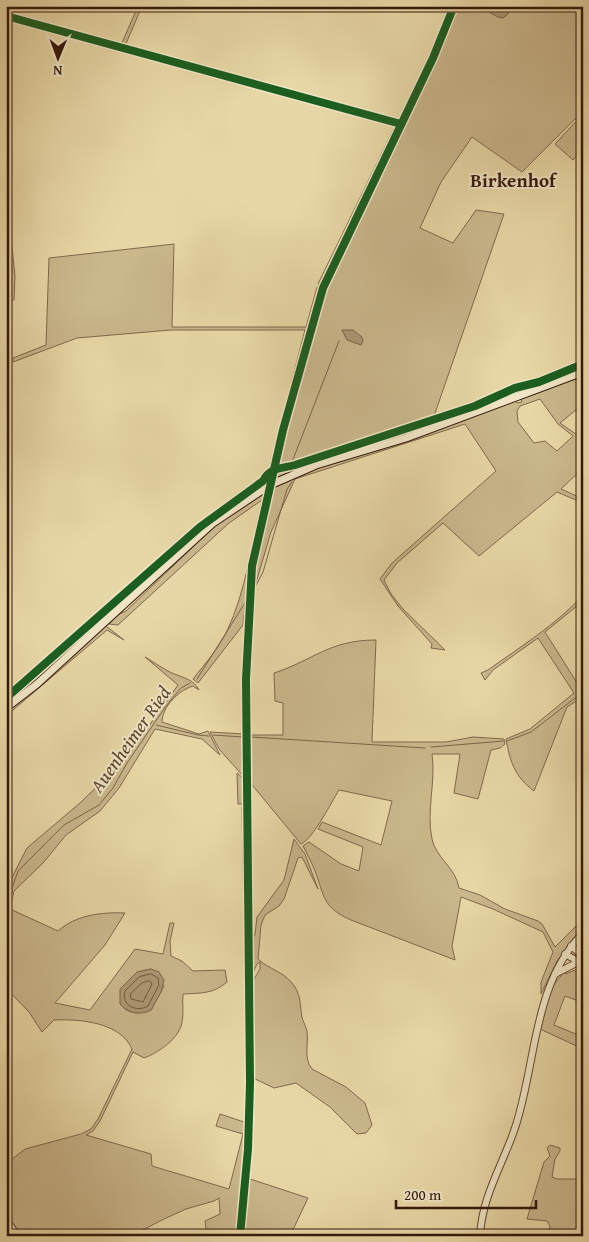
<svg xmlns="http://www.w3.org/2000/svg" width="589" height="1242" viewBox="0 0 589 1242" font-family="'Gentium Book Plus',serif">
  <style>
    .green { fill: #cab78c; stroke: #80684c; fill-rule: evenodd }
    .water { fill: #ab9672; stroke: #7c6449 }
    .lines { fill: none; stroke-linecap: round; stroke-linejoin: round }
    .shore { stroke: #70583f; stroke-width: 1 }
    .stream { stroke: #7c6449; stroke-width: 1 }
    .minor-casing { stroke: #624832; stroke-width: 7 }
    .tertiary-casing { stroke: #624832; stroke-width: 8 }
    .secondary-casing { stroke: #35190c; stroke-width: 9 }
    .minor { stroke: #f0e5c5; stroke-width: 5 }
    .tertiary { stroke: #f0e5c5; stroke-width: 6 }
    .secondary { stroke: #f0e5c5; stroke-width: 7 }
    .cycleway-casing { stroke: #f0e5c5; stroke-width: 11 }
    .cycleway { stroke: #1b5e20; stroke-width: 8 }
    .labels { text-anchor: middle; stroke-width: 4; stroke-linejoin: round; paint-order: stroke }
    .neighbourhood-label { font-size: 19px; font-weight: bold; fill: #35190c; stroke: #f0e5c5 }
    .water-label { font-size: 19px; font-style: italic; fill: #5e4530; stroke: #f0e5c5 }
  </style>
  <rect width="100%" height="100%" fill="#e8d7a6"/>
  <filter id="stains"><feTurbulence type="fractalNoise" baseFrequency=".004" numOctaves="4"/><feColorMatrix values="0 0 0 0 .2 0 0 0 0 .09 0 0 0 0 .02 0 0 0 .5 -.17"/></filter>
  <radialGradient id="worn" r=".72"><stop offset=".6" stop-color="#630" stop-opacity="0"/><stop offset="1" stop-color="#630" stop-opacity=".3"/></radialGradient>
  <!-- green -->
  <path class="green" d="M138 6H142L125 46 121 45Z
    M457 6H478L503 18 516 6H583V111L522 172 472 137 441 182 420 228 453 243 476 210 504 214 433 419 301 462 278 466V461L329 279 427 75Z
    M583 114V149L573 160 555 144Z
    M396 124 398 127 321 285 318 284Z
    M174 244 172 327H306L317 287 320 288 288 407H285L305 330H171L77 338 13 362V358L46 345 49 258Z
    M6 246H12L15 276 14 300H6Z
    M583 375V404L560 423 583 439V468L561 489 583 499V503L557 492 479 556 443 523 397 563 384 580 391 594 403 609 445 650 431 648 432 644 398 606 380 579 392 563 496 471 465 424 295 479 271 532 253 593 255 555 271 488 305 472 515 401 517 403 522 402 521 399ZM540 399 558 424 573 436 557 451 545 441 534 443 518 422 517 411 520 406Z
    M511 392 515 394 477 410 278 479 274 477 276 472 280 470 425 425Z
    M263 492 266 495 249 568 243 625 198 683 193 679C205 664 218 649 227 631 246 591 252 543 262 500L229 523 118 625 109 624 117 615 126 611 219 522Z
    M583 595V601L545 632 579 686 583 684V697L567 707 534 791C515 777 510 762 506 739L530 729 574 693 538 638 493 670 485 680 481 673 488 670C520 647 556 625 583 595Z
    M106 626 124 640 107 630 6 716V711L46 680Z
    M376 640 372 742H446L473 737 504 739 505 744 500 748 491 750 478 799 454 793 460 754H432C436 782 426 812 432 839 436 858 456 868 459 888L480 895 505 909 538 921 542 924 555 947 583 919V927L557 961 541 994V982L553 952 543 932 493 909 461 897 452 946 455 960 351 920C322 907 325 897 315 871 312 863 307 854 303 846L309 842 341 864 359 871 363 847 318 829 322 822 381 845 392 801 339 790C332 801 313 839 301 844L248 780 249 735H283V703L275 701 274 673C314 660 329 640 376 640Z
    M145 657C152 661 159 666 166 670 177 677 193 677 199 690L193 686C179 690 162 707 162 722L199 734 208 731 220 755 202 739 155 729 119 788 100 811 66 835 43 863 14 891 10 909 58 931C76 915 101 912 125 913L105 945 55 1003 90 1010 135 949 163 954 170 923H174L170 941 171 956 182 961 193 971 225 970 227 982C213 994 201 993 183 994 182 1003 184 1013 182 1022 180 1038 158 1053 144 1058L133 1052 100 1121 93 1131 86 1135 151 1154 152 1166 229 1189 243 1134 216 1126 220 1114 247 1123 237 1236H207L205 1221 220 1214 219 1198 214 1201 186 1209 164 1219 131 1236H22L6 1213V1164L25 1149 81 1134 91 1129 98 1119 132 1049C120 1022 80 1019 54 1020L42 1032 29 1012 6 988V889L27 848 80 803 115 769 131 751 178 685ZM151 969 164 986 151 1010C139 1014 129 1015 120 1004L137 972Z
    M210 732 244 734V777L219 749Z
    M237 773 244 779 245 804H238Z
    M242 807 245 808 244 930Z
    M294 839 305 854 318 889 302 857 298 858 284 899 279 906 265 915 261 925 258 959C268 969 286 972 295 987 301 997 300 1006 302 1017 303 1022 306 1026 307 1031 309 1045 303 1057 312 1069L346 1087 365 1103 372 1125 366 1133 357 1134 330 1107 296 1083 274 1088 251 1077 250 986 260 969V962L257 964 253 973 249 971 250 936 255 935 257 917 284 880Z
    M569 966 565 974 575 970 583 971V998L581 1002 565 996 554 1025 583 1037V1049L540 1029 551 988Z
    M550 1145 560 1148V1151L555 1159 552 1177 557 1179H583V1236H548L550 1226 547 1221 527 1219 544 1162 550 1156 547 1148Z
    M247 1178 308 1198 290 1236H242Z"/>
  <!-- water -->
  <path class="water" d="M478 6H516L503 18 498 17Z
    M342 330H353L362 337 363 341 361 345 347 340Z
    M151 969 159 972 164 980 161 992 151 1010C140 1016 128 1013 120 1004V989L137 972Z"/>
  <g class="lines">
    <!-- shore -->
    <path class="shore" d="M151 974 158 978 159 985 148 1006C136 1013 121 1005 125 991L139 977Z
      M150 981 152 984 143 1002 131 999 130 994 142 983Z"/>
    <!-- stream -->
    <path class="stream" d="M292 462 339 341
      M253 591 263 572 287 489 292 482
      M197 679 248 598
      M156 725 198 735 209 736
      M213 735 243 737
      M251 737 425 748
      M507 741 531 732 583 692
      M431 747 504 741
      M6 924 10 894 18 871 64 825 99 805 113 788 127 763 166 706 181 688 190 683"/>
    <defs>
      <path id="minor" d="M6 1219 18 1236
        M240 1236 248 1149 250 1083 246 679 252 566 283 430 323 288 433 58 454 6"/>
      <path id="tertiary" d="M571 946 583 956
        M565 954 583 964
        M555 974 578 962
        M480 1236C482 1196 503 1164 515 1128 537 1062 532 985 583 933"/>
      <path id="secondary" d="M6 708 37 684 213 523 270 485 316 465 406 438 583 372"/>
    </defs>
    <!-- minor casing -->
    <use href="#minor" class="minor-casing"/>
    <!-- tertiary casing -->
    <use href="#tertiary" class="tertiary-casing"/>
    <!-- secondary casing -->
    <use href="#secondary" class="secondary-casing"/>
    <!-- minor -->
    <use href="#minor" class="minor"/>
    <!-- tertiary -->
    <use href="#tertiary" class="tertiary"/>
    <!-- secondary -->
    <use href="#secondary" class="secondary"/>
    <defs>
      <path id="cycleway" d="M6 16 401 124
        M6 698 200 527 263 481C270 467 281 469 295 465L475 406 515 388 539 382 583 364
        M240 1236 248 1149 250 1083 246 679 252 566 283 430 323 288 433 58 454 6"/>
    </defs>
    <!-- cycleway casing -->
    <use href="#cycleway" class="cycleway-casing"/>
    <!-- cycleway -->
    <use href="#cycleway" class="cycleway"/>
  </g>
  <g class="labels">
    <!-- neighbourhood labels -->
    <g class="neighbourhood-label">
      <text x="513" y="187">Birkenhof</text>
    </g>
    <!-- water labels -->
    <g class="water-label">
      <text transform="translate(130 739) rotate(-55)" y="7">Auenheimer Ried</text>
    </g>
  </g>
  <!-- margin -->
  <rect width="589" height="1242" fill="none" stroke="#e8d7a6" stroke-width="25"/>
  <rect x="8" y="8" width="574" height="1227" fill="none" stroke="#35190c" stroke-width="2.5"/>
  <rect x="12" y="12" width="564" height="1217" fill="none" stroke="#35190c"/>
  <!-- north arrow -->
  <g transform="translate(58 58) rotate(181)" stroke="#f0e5c5" stroke-width="4" paint-order="stroke">
  <path d="M0-4L9 19L0 12L-9 19Z" fill="#35190c"/>
  <text y="-8" font-size="14" font-weight="bold" text-anchor="middle" fill="#35190c">N</text>
  </g>
  <!-- scale -->
  <path d="M396 1200v8h140v-8" fill="none" stroke="#35190c" stroke-width="2.5"/>
  <text x="404" y="1200" font-size="15" fill="#35190c" stroke="#f0e5c5" stroke-width="4" paint-order="stroke">200 m</text>
  <rect width="100%" height="100%" filter="url(#stains)"/>
  <rect width="100%" height="100%" fill="url(#worn)"/>
</svg>
